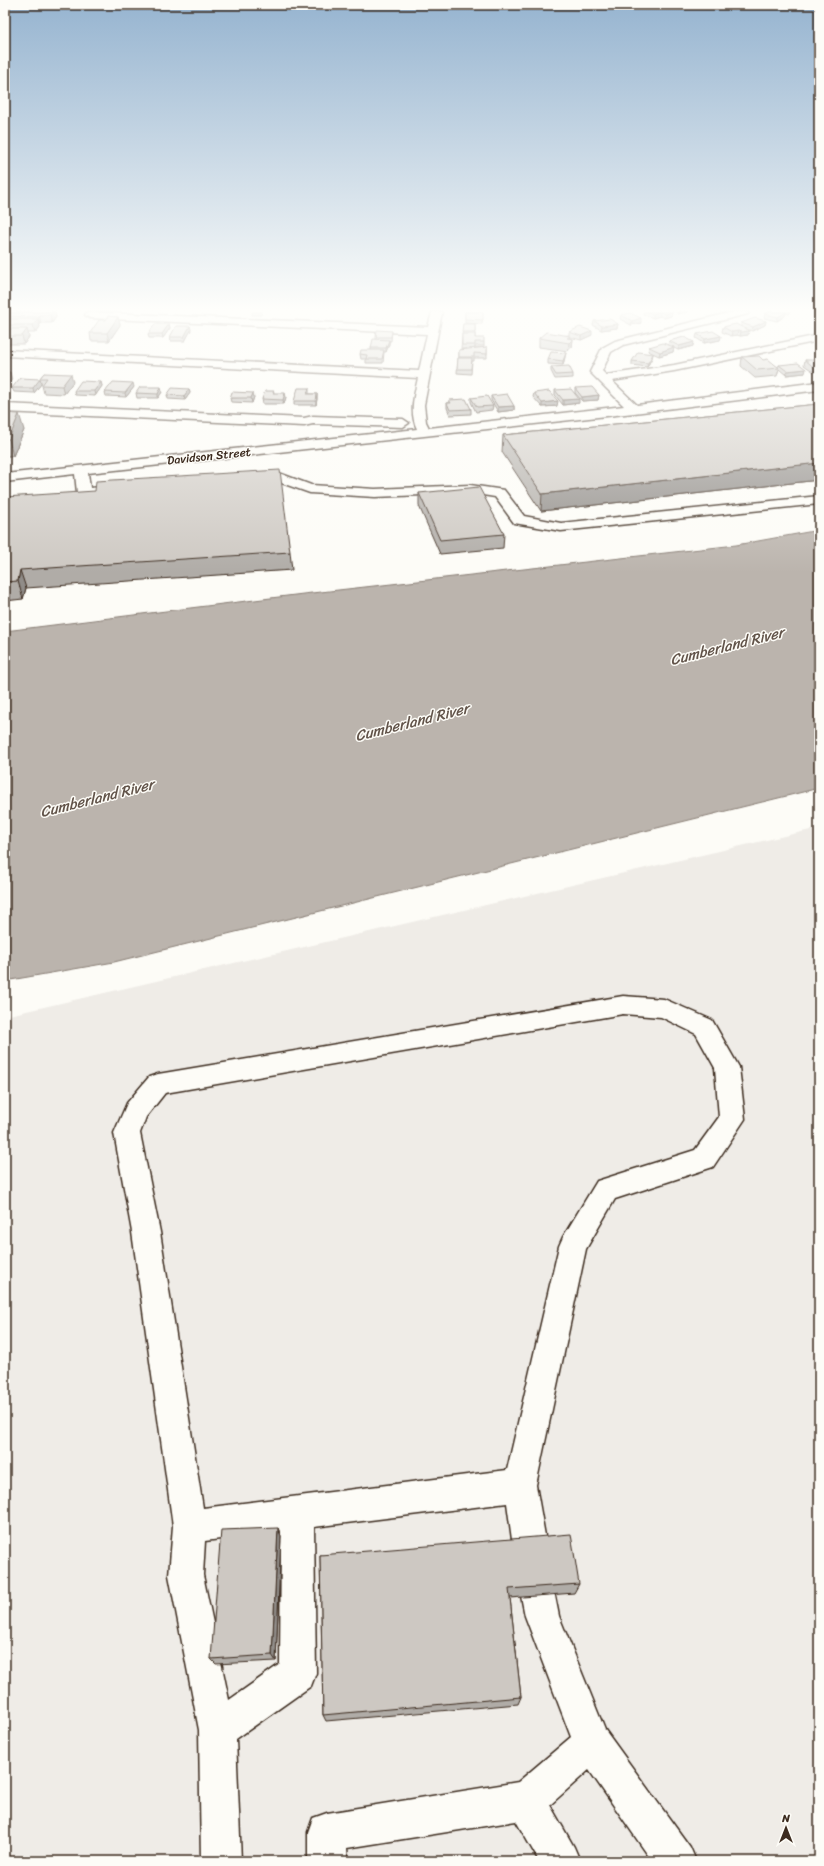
<svg xmlns="http://www.w3.org/2000/svg" width="824" height="1866" viewBox="0 0 824 1866" font-family="Sriracha,sans-serif">
  <style>
    .built { fill: #efece7 }
    .water { fill: #bbb4ad; stroke: #887d74 }
    .lines { fill: none; stroke-linecap: round; stroke-linejoin: round }
    .minor-casing { stroke: #3b2a1e; stroke-width: 3 }
    .minor { fill: #fdfcf7; fill-rule: evenodd }
    .wall { fill: #b0aca7; stroke: #3b2a1e }
    .shaded-wall { fill: #908c88; stroke: #3b2a1e }
    .building { fill: #cdc8c2; stroke: #3b2a1e }
    .labels { text-anchor: middle; stroke-width: 3; stroke-linejoin: round; paint-order: stroke }
    .far-street-label { font-size: 12px; fill: #3b2a1e; stroke: #fdfcf7 }
    .water-label { font-size: 15px; font-style: italic; fill: #615349; stroke: #fdfcf7 }
  </style>
  <rect width="100%" height="100%" fill="#fdfcf7"/>
  <filter id="ink" filterUnits="userSpaceOnUse"><feTurbulence type="fractalNoise" baseFrequency=".025" numOctaves="2"/><feDisplacementMap in="SourceGraphic" scale="8" xChannelSelector="R" yChannelSelector="G"/><feConvolveMatrix kernelMatrix="1 2 1 2 8 2 1 2 1" color-interpolation-filters="sRGB"/></filter>
  <g filter="url(#ink)">
    <!-- built -->
    <path class="built" d="M819 828V1861H5V1016Z"/>
    <!-- water -->
    <path class="water" d="M819 530V788L114 962 5 981V631L303 594 736 545Z"/>
    <g class="lines">
      <defs>
        <path id="minor" d="M87 312 428 327 432 312H442L424 405 426 422 429 428 624 406 590 372 602 348 615 341 733 312H749L748 314 623 345 611 352 602 371 606 375 674 365 819 335V341L674 371 612 381 637 405 819 382V390L634 413 88 473 90 488 112 486 117 487 119 490 117 493C106 496 90 499 79 496L77 493 75 474 5 482V474L417 429C409 412 414 396 418 378L5 356V350L419 371 427 334 90 318 85 315Z
          M5 404 304 418 313 416 403 419 409 423 403 427 313 424 304 426 5 412Z
          M279 473 311 485 375 489 470 485 504 490 524 516 561 523 819 496V504L561 531 514 523 495 497 470 493 375 497 310 493 276 481 247 482 245 479 247 476Z
          M623 996 664 999 712 1020 739 1067 745 1119 713 1167 615 1199 586 1249 536 1485 547 1547 542 1559 530 1564 518 1559 513 1547 507 1503 314 1527 316 1673 311 1686 236 1739 241 1861H201L199 1730 169 1575 173 1526 132 1232 114 1133 127 1103 149 1077 158 1074ZM623 1014 661 1017 696 1034 715 1068 719 1117 695 1150 597 1181 563 1237 559 1246 507 1470 203 1508 160 1232 140 1133 146 1117 165 1093ZM281 1531 280 1664 229 1700 203 1575 205 1541Z
          M538 1579 550 1584 555 1596 559 1616 605 1730 690 1847 696 1861H652L589 1770 550 1805 574 1847 580 1861H539L516 1821 347 1848 348 1861H308V1832L313 1818 327 1813 518 1782 571 1737 525 1616 521 1596 526 1584Z"/>
      </defs>
      <!-- minor casing -->
      <use href="#minor" class="minor-casing"/>
      <!-- minor -->
      <use href="#minor" class="minor"/>
    </g>
    <!-- wall -->
    <path class="wall" d="M55 312 56 317 52 323H41L39 325 40 327 35 333H28L29 337 24 344H5V313H23Z
      M252 312H262L261 315H252Z
      M465 312H483L482 324 465 323Z
      M643 312H672L671 316 664 318 660 316 653 318 643 314Z
      M769 312H791L789 314 785 313V316L777 321 764 318 765 314Z
      M621 315 641 323 631 325 620 319Z
      M118 317 120 325 109 341H91L90 333 106 320Z
      M594 321 618 324 617 328 601 330 593 325Z
      M766 321 765 325 752 331 744 328 748 335 740 336 737 335 731 336 722 332 723 327H741V323Z
      M169 324 170 328 163 338H149L148 334Z
      M463 324H475V338L484 342V346H475V348L487 347V358H474V361H472L471 374 457 373 458 358H459V350L467 349H461Z
      M190 326 191 330 185 341H171L170 337Z
      M392 331 391 341H389V344L386 352H384L383 363H366V359H361L360 354 371 350V348L376 339V337Z
      M569 332 592 335 581 340 570 337 569 338 573 339 572 347 568 351 539 347V338L569 335Z
      M697 334 721 336 720 340 704 343 696 338Z
      M669 341 693 346 678 350 674 348 673 352 659 356 648 351 649 347 668 345Z
      M653 354 652 358 647 367 632 365V361Z
      M565 357 563 365 548 364V359Z
      M742 357 763 360 778 367 779 365 805 373 786 375 779 369 777 376 755 378 741 366Z
      M805 360 816 361H819L814 372 804 365Z
      M551 367 573 374V378L555 379 551 371Z
      M44 373 73 382 64 394 44 393 40 378Z
      M40 379 41 384 34 393 14 392 12 388Z
      M101 382 102 386 95 396 75 395 74 391Z
      M134 387 126 397 106 396 105 392Z
      M309 388V394H317V399L316 405H294V401Z
      M575 388 599 395 598 400 582 401 575 393Z
      M189 389 190 393 185 400 168 399 167 395Z
      M555 390 579 403 563 405 555 395Z
      M162 392 158 398H137L136 393Z
      M274 393 286 397 284 404H263L262 399Z
      M534 393 557 406 542 407 533 397Z
      M491 396 514 406V410L498 412 491 400Z
      M254 397 252 403 231 402 230 398Z
      M471 398 493 406 492 410 476 412 471 402Z
      M449 400 471 409V414L450 415 447 408V403H449Z
      M819 404V480L541 511 502 452 503 435Z
      M5 413 24 430 13 456H5Z
      M419 493 504 534 503 548 440 554 419 506Z
      M5 497 290 552 292 570 26 588 23 599 5 601Z
      M278 1528 281 1536 276 1661 216 1664 211 1659Z
      M320 1555 579 1584 574 1593 510 1598 521 1697 518 1704 326 1721 323 1715Z"/>
    <!-- shaded-wall -->
    <path class="shaded-wall" d="M53 312H55L56 317 52 323 50 315Z
      M660 312V316L653 318V314Z
      M672 312 671 316 664 318 665 314Z
      M677 312H688L677 314Z
      M786 312 785 316 777 321 778 317Z
      M39 315 41 323 40 325 38 317Z
      M118 317 120 325 109 341 107 333Z
      M641 318V323L631 325 632 321Z
      M38 319 40 327 35 333 33 325Z
      M766 321 765 325 752 331 753 327Z
      M169 324 170 328 163 338 162 334Z
      M618 324 617 328 601 330 602 326Z
      M190 326 191 330 185 341 184 337Z
      M27 329 29 337 24 344 22 336Z
      M592 331V335L581 340V336Z
      M738 331 737 335 731 336 732 332Z
      M749 331 748 335 740 336 741 332Z
      M721 336 720 340 704 343 705 339Z
      M573 339 572 347 568 351 569 343Z
      M389 340V344L386 352V348Z
      M694 342 693 346 678 350 679 346Z
      M674 347 673 352 659 356 660 352Z
      M566 353 563 365V361Z
      M653 354 652 358 647 367 648 363Z
      M815 368H819V372H814Z
      M806 369 805 373 786 375 787 371Z
      M10 372 12 380 5 390V378Z
      M71 374 73 382 64 394 62 386Z
      M40 379 41 384 34 393 33 388Z
      M101 382 102 386 95 396 94 391Z
      M133 383 134 387 126 397 125 393Z
      M161 387 162 392 158 398V394Z
      M189 389 190 393 185 400 184 396Z
      M253 393 254 397 252 403 251 398Z
      M285 393 286 397 284 404 283 400Z
      M317 394V399L316 405V401Z
      M599 395 598 400 582 401V397Z
      M579 399V403L563 405V400Z
      M558 401 557 406 542 407V403Z
      M514 406V410L498 412V407Z
      M19 414 24 430 13 456 9 439Z
      M819 463V480L541 511 542 494Z
      M20 570 26 588 23 599 18 581Z
      M278 1528 281 1536 276 1661 272 1655Z"/>
    <!-- building -->
    <path class="building" d="M24 312H53L50 315H39L38 317 5 316V313H23Z
      M465 312H483V320L465 319Z
      M647 312H672L665 314 660 312 653 314Z
      M769 312H786L778 317 765 314Z
      M630 313 641 318 632 321 621 315Z
      M108 316 118 317 107 333H90L99 320H106Z
      M755 318 766 321 753 327 741 323Z
      M8 319H38L33 325H5V323Z
      M610 319 618 324 602 326 594 321Z
      M155 324H169L162 334H148Z
      M463 324H475V332H462Z
      M736 324 749 331 741 332 738 331 732 332 723 327Z
      M176 326H190L184 337H170Z
      M580 327 592 331 581 336 569 332Z
      M5 329H27L22 336H5Z
      M377 330 392 331 391 337H376Z
      M713 331 721 336 705 339 697 334Z
      M546 332 570 336 567 338 573 339 569 343 539 338Z
      M462 334H475V338H484V342H475V345H462Z
      M684 337 694 342 679 346 669 341Z
      M373 339 389 340 386 348H371Z
      M663 343 674 347 660 352 649 347Z
      M487 347V354L474 353V357H459V350Z
      M361 350H384L382 359H366L367 355 360 354Z
      M551 352 566 353 563 361 548 359Z
      M638 352 653 354 648 363 632 361Z
      M759 356 763 360 768 359 779 368 757 370 742 357Z
      M458 358H472L471 369H457Z
      M805 360H813L816 361H819V368H815Z
      M798 363 806 369 787 371 779 365Z
      M569 366 573 374 556 375 551 367Z
      M5 371 10 372 5 378Z
      M44 373 71 374 62 386 42 385 47 378H40Z
      M20 378 40 379 33 388H12Z
      M81 381 101 382 94 391H74Z
      M113 382 133 383 125 393 105 392Z
      M140 387H161L158 394 136 393Z
      M592 387 599 395 582 397 575 388Z
      M172 388 189 389 184 396 167 395Z
      M298 388H309L307 394H317L316 401H294Z
      M571 389 579 399 563 400 555 390Z
      M265 391H274L273 393H285L283 400 262 399Z
      M549 391 558 401 542 403 534 393Z
      M232 392 253 393 251 398H230Z
      M507 394 514 406 498 407 491 396Z
      M487 396 493 406 477 407 471 398Z
      M466 399 471 409 450 410 447 403H451L449 400Z
      M819 404V463L542 494 503 435Z
      M5 413 19 414 9 439H5Z
      M280 470 290 552 20 570 18 581 5 582V497L95 491 96 481Z
      M479 487 504 534 440 540 419 493Z
      M278 1528 272 1655 211 1659 221 1530Z
      M571 1534 579 1584 509 1589 521 1697 323 1715 320 1555Z"/>
  </g>
  <!-- sky -->
  <linearGradient id="sky" x2="0" y2="1"><stop stop-color="#96b4d0"/><stop offset="0.54" stop-color="#fefefb"/><stop offset="1" stop-color="#fefefb" stop-opacity="0"/></linearGradient>
  <rect width="824" height="573" fill="url(#sky)"/>
  <g class="labels">
    <!-- far-street labels -->
    <g class="far-street-label">
      <text transform="translate(209 456) rotate(-6)" y="4">Davidson Street</text>
    </g>
    <!-- water labels -->
    <g class="water-label">
      <text transform="translate(727 646) rotate(-14)" y="5">Cumberland River</text>
      <text transform="translate(412 722) rotate(-14)" y="5">Cumberland River</text>
      <text transform="translate(97 798) rotate(-14)" y="5">Cumberland River</text>
    </g>
  </g>
  <!-- margin -->
  <rect width="824" height="1866" fill="none" stroke="#fdfcf7" stroke-width="20"/>
  <rect x="10" y="10" width="804" height="1846" fill="none" stroke="#3b2a1e" stroke-width="1.5" filter="url(#ink)"/>
  <!-- north arrow -->
  <g transform="translate(786 1828)" stroke="#fdfcf7" stroke-width="3" paint-order="stroke">
  <path d="M0-3L7 15L0 10L-7 15Z" fill="#3b2a1e"/>
  <text y="-6" font-size="11" font-weight="bold" text-anchor="middle" fill="#3b2a1e">N</text>
  </g>
</svg>
